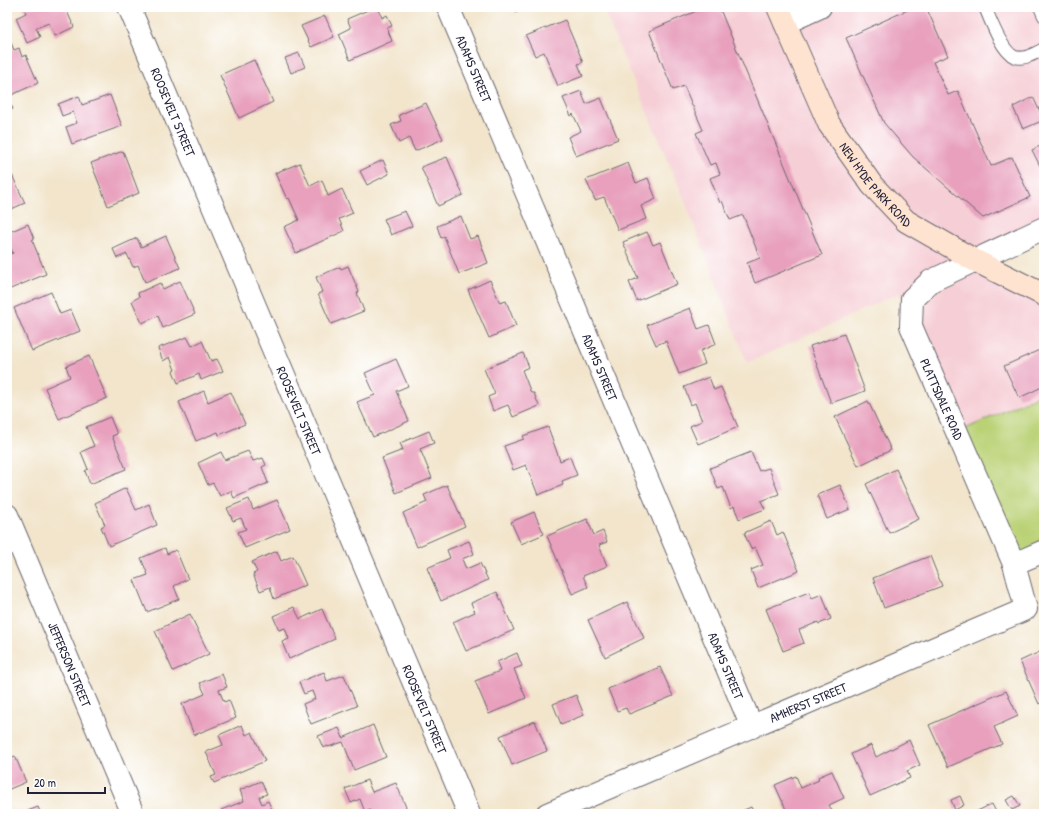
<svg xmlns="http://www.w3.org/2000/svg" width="1051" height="821" viewBox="0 0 1051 821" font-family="'Patrick Hand',sans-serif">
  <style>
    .built { fill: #f6cfd6 }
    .green { fill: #bad175; stroke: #6e7a58 }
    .building { fill: #e8a0bd }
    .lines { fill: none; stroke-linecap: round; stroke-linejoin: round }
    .lane-casing { stroke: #6b666e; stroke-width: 14 }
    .street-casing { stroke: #6b666e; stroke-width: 24 }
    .secondary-casing { stroke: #6b666e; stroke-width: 24 }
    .lane { stroke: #fff; stroke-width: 12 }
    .street { stroke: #fff; stroke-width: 22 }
    .secondary { stroke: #fee3d1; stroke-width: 22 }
    .labels { text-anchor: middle; stroke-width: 3.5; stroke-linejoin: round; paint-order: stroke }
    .street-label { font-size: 13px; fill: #22223b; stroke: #fff }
  </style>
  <rect width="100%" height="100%" fill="#fff"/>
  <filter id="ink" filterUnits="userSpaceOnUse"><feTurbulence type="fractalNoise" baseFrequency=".025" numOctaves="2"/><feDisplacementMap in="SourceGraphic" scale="8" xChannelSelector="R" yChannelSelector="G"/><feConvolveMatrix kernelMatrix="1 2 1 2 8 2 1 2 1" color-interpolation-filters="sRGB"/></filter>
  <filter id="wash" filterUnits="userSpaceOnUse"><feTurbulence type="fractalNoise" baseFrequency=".012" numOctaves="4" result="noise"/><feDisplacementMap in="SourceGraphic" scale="16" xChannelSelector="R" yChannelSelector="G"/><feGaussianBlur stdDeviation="0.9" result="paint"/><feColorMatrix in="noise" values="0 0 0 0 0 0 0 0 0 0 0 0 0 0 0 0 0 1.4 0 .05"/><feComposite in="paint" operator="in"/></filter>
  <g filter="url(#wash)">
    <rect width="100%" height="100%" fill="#f2e5cc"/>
    <!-- built -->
    <path class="built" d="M602 7H788L792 14 808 7H1044V225L969 260 1044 296V393L963 430 899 293 747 363 681 191Z"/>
    <!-- green -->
    <path class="green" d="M1044 393V543L1018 556 963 430Z"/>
    <g id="blocks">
      <!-- building -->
      <path class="building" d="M23 7H65L74 27 55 36 49 23 36 28 40 37 27 43 16 18 26 13Z
        M375 7H378L382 18 387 15 392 26 387 28 392 41 350 60 339 34 351 28 347 19Z
        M514 7H527L516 12Z
        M706 7H719L822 255 755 283 747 263 760 258 743 215 730 220 722 201 720 203 710 178 720 174 716 163 710 165 696 133 703 130 684 86 673 90 649 31Z
        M914 7H926L948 56 933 62 948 95 958 91 991 166 1012 157 1030 197 983 218 913 157 884 123 846 38Z
        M325 16 334 37 311 47 301 26Z
        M565 20 583 62 578 64 583 76 558 86 544 52 535 56 526 36Z
        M7 33 14 50 19 48 22 57 26 55 38 83 7 97 13 109 7 112Z
        M299 53 305 67 291 73 285 58Z
        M254 60 273 102 239 118 220 75Z
        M581 91 586 104 601 98 618 139 576 156 568 137 581 131 573 114 571 116 563 98Z
        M110 95 122 126 72 144 66 127 77 123 73 112 62 116 58 104 79 96 82 105Z
        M1033 97 1044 120 1023 129 1013 107Z
        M426 103 443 139 415 151 409 138 399 143 391 125 401 121 399 115Z
        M1044 144V172H1043L1032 150Z
        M123 151 139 193 108 206 91 163Z
        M447 157 463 195 438 206 421 167Z
        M383 160 389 174 367 185 360 171Z
        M300 163 310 186 322 180 328 196 342 189 353 213 339 219 344 231 296 253 284 227 299 220 289 198 287 199 275 173Z
        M628 163 636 183 648 178 656 199 641 206 646 219 618 230 604 197 595 200 586 180Z
        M12 175 25 203 7 211V177Z
        M405 211 412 226 391 235 384 219Z
        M461 216 470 239 478 236 488 263 459 274 444 236 441 238 437 226Z
        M28 224 34 239 32 240 46 274 8 290 7 288V255L13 253 7 239V233Z
        M647 232 653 245 660 242 677 284 637 301 629 282 638 278 623 242Z
        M166 236 180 268 145 282 138 265 133 267 127 254 117 258 113 249 137 238 141 247Z
        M348 266 359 292 357 293 364 311 331 324 318 294 322 292 316 277 340 267 341 269Z
        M490 280 500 303 506 301 516 326 489 338 468 290Z
        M180 281 195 314 163 328 158 316 142 323 132 301 139 297 138 293 160 283 163 289Z
        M51 292 60 314 71 310 80 331 32 351 14 308Z
        M690 308 698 329 709 325 716 344 700 351 705 364 679 374 666 341 656 345 647 325Z
        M844 334 865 391 831 403 810 346Z
        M187 337 192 346 202 341 211 361 217 359 223 371 201 380 199 374 178 383 173 371 175 370 170 357 163 361 158 348Z
        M1044 348V386L1019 398 1004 366Z
        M523 353 529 367 522 370 531 393H534L539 406 513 417 508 405 493 411 488 397 495 394 484 369Z
        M89 356 107 398 59 419 45 388 70 377 66 366Z
        M396 359 408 386 396 391 409 421 373 437 357 402 375 395 365 373Z
        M709 377 714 390 721 387 738 427 698 444 690 426 702 421 695 403 691 405 684 387Z
        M204 391 208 402 231 392 245 424 219 435 218 432 196 441 179 402Z
        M868 401 891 450 858 466 835 417Z
        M110 417 117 434 112 436 126 469 90 484 85 471 88 469 81 452 94 446 86 427Z
        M548 427 560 461 570 457 577 475 562 481 563 485 538 495 526 465 513 470 504 446 524 439 523 436Z
        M429 431 434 443 420 449 432 478 396 493 382 458 403 450 400 443Z
        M248 451 253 461 263 458 266 465 262 467 268 483 234 498 231 491 220 496 213 483 208 485 198 463 221 452 225 460Z
        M751 452 759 471 769 468 779 494 761 501 765 509 739 519 734 506 731 508 723 487 718 489 710 468Z
        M896 469 919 519 889 533 866 484Z
        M447 485 465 526 417 547 403 513 427 502 424 495Z
        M840 485 850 509 827 519 817 495Z
        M126 488 136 510 149 504 157 525 109 546 101 527 105 525 95 503Z
        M249 499 253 510 277 500 290 529 245 548 238 532 246 529 241 518 233 521 227 508Z
        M534 512 544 534 521 544 511 522Z
        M587 519 594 535 603 531 607 542 599 545 607 566 583 576 588 587 572 594 547 536Z
        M771 521 777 535 783 532 799 571 758 588 751 570 763 565 755 547 751 549 744 533Z
        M469 541 474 554 462 559 466 569 480 563 488 580 441 601 427 568 450 558 447 550Z
        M165 548 167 554 176 550 188 579 174 586 179 599 147 612 134 580 148 575 141 558Z
        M277 551 281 561 293 556 306 585 274 599 270 587 260 591 253 574 257 572 252 562Z
        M930 556 942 586 884 608 873 578Z
        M497 592 514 630 466 651 453 622 475 612 471 603Z
        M809 592 812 598 822 594 831 619 819 624 818 622 799 630 804 643 783 651 766 609Z
        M627 602 644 638 605 657 588 620Z
        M294 607 300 619 322 609 335 639 289 659 282 642 289 639 285 628 279 630 273 616Z
        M190 614 209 654 173 671 155 631Z
        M1044 650V701L1039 704 1020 661Z
        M517 653 522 666 514 669 526 698 489 714 475 681 500 671 497 662Z
        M660 667 673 696 629 714 626 708 617 711 608 689Z
        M324 672 327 681 344 675 357 706 311 724 303 704 315 699 312 691 304 694 299 682Z
        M222 674 227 687 219 690 224 702 229 700 236 718 194 735 182 704 205 694 200 683Z
        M1006 691 1018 716 994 727 1002 744 948 767 929 725Z
        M576 695 584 715 561 724 553 704Z
        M535 721 547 751 512 765 500 736Z
        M242 725 246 735 252 732 265 761 214 783 211 777 216 775 206 752 223 745 219 735Z
        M373 725 386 757 354 770 343 742 328 747V746L323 748 318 736 339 728 343 738Z
        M909 740 920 765 907 771 910 778 870 796 851 754 871 745 876 757Z
        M15 756 26 782 7 790V759Z
        M832 771 844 798 829 805 832 811 825 814H788L775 785 796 776 801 788 819 780 818 777Z
        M367 780 372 792 396 783 408 812 404 814H371L370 810 365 812 360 799 351 803 345 789Z
        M261 781 267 794 259 797 262 804 268 801 274 814H223L221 810 244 801 240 790Z
        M960 796 964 805 955 810 951 800Z
        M1014 796 1020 806 1012 810 1006 800Z
        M992 804 997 814H971Z
        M38 807 41 814H20Z
        M751 807 754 814H735Z"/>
    </g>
  </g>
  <g filter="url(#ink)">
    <use href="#blocks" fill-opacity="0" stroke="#6b666e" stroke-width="1"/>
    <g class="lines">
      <defs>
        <path id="lane" d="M985 7C990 19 1002 52 1015 57 1025 60 1035 53 1044 49
          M1040 7 1044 16"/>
        <g id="street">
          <path id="s1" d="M129 7 469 814"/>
          <path id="s2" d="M448 7 752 727"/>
          <path d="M785 23 820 7"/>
          <path id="s3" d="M7 515 133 814"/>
          <path d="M1014 564 1044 551"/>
          <path id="s4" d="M547 814 1026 609 1014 564 911 326 912 299 931 281 1044 228"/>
        </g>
        <g id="secondary">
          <path id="s5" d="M778 7 829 124 872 185 906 221 974 260 1044 295"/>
        </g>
      </defs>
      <!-- lane casing -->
      <use href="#lane" class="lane-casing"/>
      <!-- street casing -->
      <use href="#street" class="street-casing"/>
      <!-- secondary casing -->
      <use href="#secondary" class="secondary-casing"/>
      <!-- lane -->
      <use href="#lane" class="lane"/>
      <!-- street -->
      <use href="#street" class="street"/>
      <!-- secondary -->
      <use href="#secondary" class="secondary"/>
    </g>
  </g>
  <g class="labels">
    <!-- street labels -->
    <g class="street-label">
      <text dy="5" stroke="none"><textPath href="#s2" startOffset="67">ADAMS STREET</textPath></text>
      <text dy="5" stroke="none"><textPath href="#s1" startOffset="114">ROOSEVELT STREET</textPath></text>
      <text dy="5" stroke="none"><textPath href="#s5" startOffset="204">NEW HYDE PARK ROAD</textPath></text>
      <text dy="5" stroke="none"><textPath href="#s2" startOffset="391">ADAMS STREET</textPath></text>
      <text transform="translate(942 399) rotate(66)" y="5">PLATTSDALE ROAD</text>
      <text dy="5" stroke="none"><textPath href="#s1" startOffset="438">ROOSEVELT STREET</textPath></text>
      <text dy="5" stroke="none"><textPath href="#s3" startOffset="162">JEFFERSON STREET</textPath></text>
      <text dy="5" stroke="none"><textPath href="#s2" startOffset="715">ADAMS STREET</textPath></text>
      <text dy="5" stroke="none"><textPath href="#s4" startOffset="284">AMHERST STREET</textPath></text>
      <text dy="5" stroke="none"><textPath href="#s1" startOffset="762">ROOSEVELT STREET</textPath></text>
    </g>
  </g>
  <!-- margin -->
  <rect width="1051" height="821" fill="none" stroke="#fff" stroke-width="24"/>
  <!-- scale -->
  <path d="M28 787v6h77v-6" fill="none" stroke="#22223b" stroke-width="2"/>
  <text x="34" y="787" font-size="12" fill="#22223b" stroke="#ffffff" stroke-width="3" paint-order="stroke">20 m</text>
</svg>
